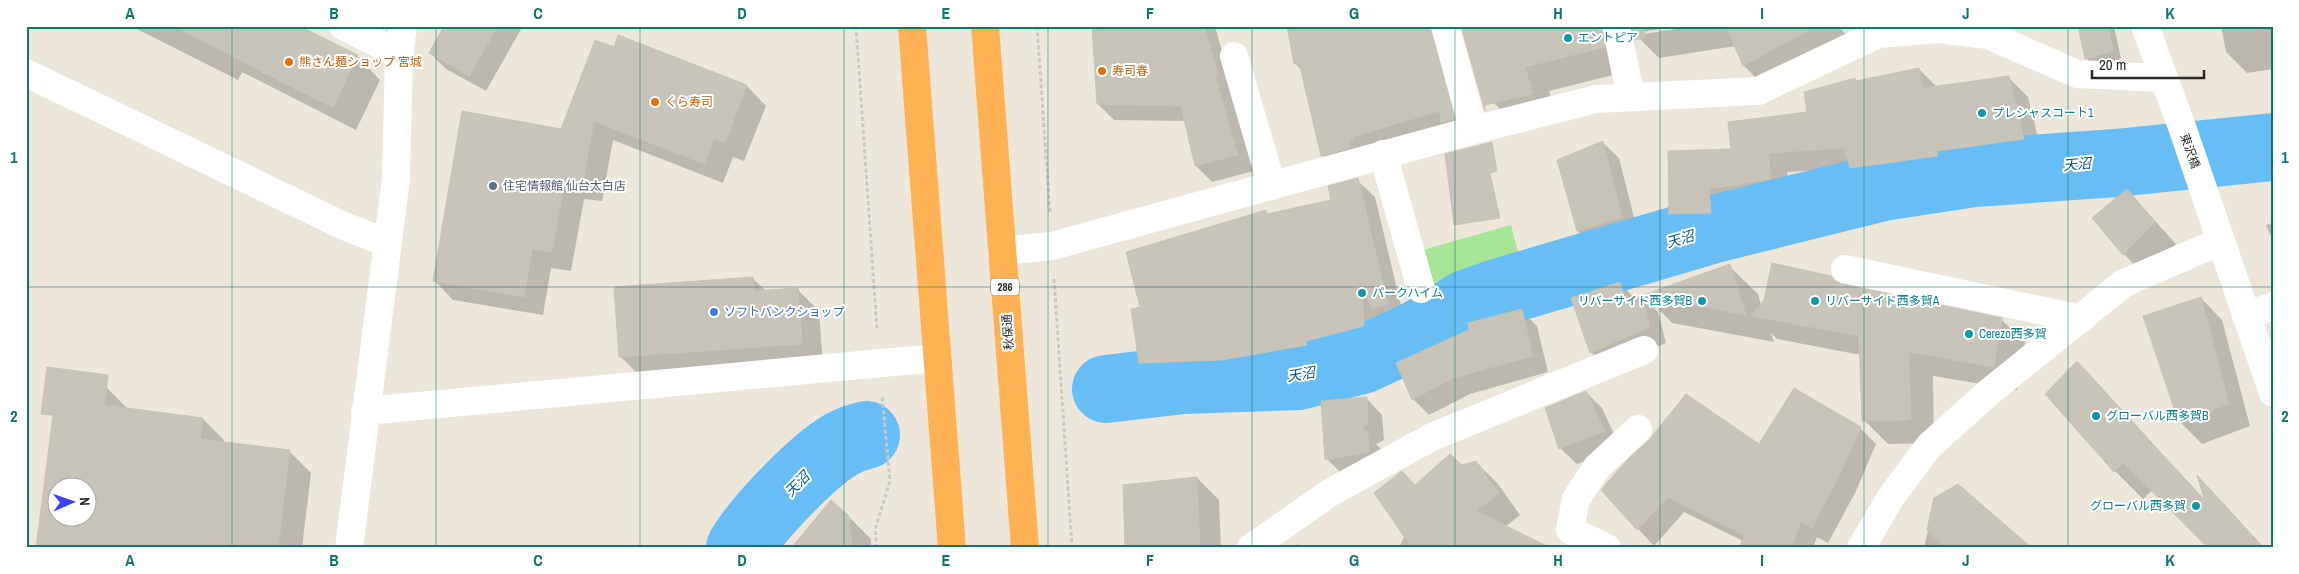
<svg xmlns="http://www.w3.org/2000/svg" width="2299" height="574" viewBox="0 0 2299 574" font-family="'Archivo Narrow','Noto Sans JP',sans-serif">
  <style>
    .green { fill: #a6e694 }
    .shadow { fill: #0003; fill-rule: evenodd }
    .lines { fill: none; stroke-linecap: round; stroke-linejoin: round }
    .river { stroke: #68bef4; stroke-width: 68 }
    .building { fill: #c8c4ba; stroke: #c8c3b4; fill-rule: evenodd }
    .path { stroke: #c8c8c8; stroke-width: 3; stroke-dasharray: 4 2.5; stroke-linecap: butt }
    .minor { stroke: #fff; stroke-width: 28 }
    .highway { stroke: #ffb253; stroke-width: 28 }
    .grid { fill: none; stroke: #0f766e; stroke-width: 1; stroke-opacity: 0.55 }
    .culture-dot { fill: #0f9aa8; stroke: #fff; stroke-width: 2 }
    .food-dot { fill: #e8710a; stroke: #fff; stroke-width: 2 }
    .service-dot { fill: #5c6f8a; stroke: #fff; stroke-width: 2 }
    .shop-dot { fill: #3f7fe0; stroke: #fff; stroke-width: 2 }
    .labels { text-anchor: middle; stroke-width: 4; stroke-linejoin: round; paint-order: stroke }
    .shield { fill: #fff; stroke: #6a6a6a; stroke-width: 1 }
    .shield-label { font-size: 11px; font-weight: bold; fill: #2a2a2a }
    .culture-label { font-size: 12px; fill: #0d838f; stroke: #fff; text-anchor: start }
    .food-label { font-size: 12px; fill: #c56008; stroke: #fff; text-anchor: start }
    .street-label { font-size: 12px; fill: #2a2a2a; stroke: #fff }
    .service-label { font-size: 12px; fill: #4e5e75; stroke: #fff; text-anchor: start }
    .shop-label { font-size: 12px; fill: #366cbe; stroke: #fff; text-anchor: start }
    .water-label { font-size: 14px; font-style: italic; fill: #0759a0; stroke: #fff }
    .neatline { fill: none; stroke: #0f766e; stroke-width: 2 }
    .grid-label { font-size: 16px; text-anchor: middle; font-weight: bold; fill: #0f766e }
  </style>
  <rect width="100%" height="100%" fill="#ede7db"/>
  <!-- green -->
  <path class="green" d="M1511 225 1522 268 1435 296 1419 251Z"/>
  <!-- shadow -->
  <path class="shadow" d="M131 26H297L357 56 380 80 356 130 242 72 238 80Z
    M445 26H523L486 91 446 69 430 53Z
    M1093 26H1215L1254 171 1212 182 1196 166 1186 121 1114 120 1098 104Z
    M1288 26 1437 59 1457 127 1338 171 1322 155 1302 71 1295 63Z
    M1476 26H1678L1642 32 1644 34 1695 26H1838L1851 40 1760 82 1744 66 1736 46 1659 58 1636 35 1629 39 1621 73 1549 91 1556 118 1518 127 1494 103Z
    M2079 26H2114L2121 59 2094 67 2086 58Z
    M2221 26H2273V69L2247 73 2226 52Z
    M619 37 747 86 766 106 744 161 733 157 723 183 613 140 602 201 584 199 571 271 551 268 543 315 453 300 434 280 561 130 614 49Z
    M1919 69 1937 87 2008 77 2028 97 2043 158 1955 170 1957 175 1871 187 1851 168 1787 172 1790 198 1728 209 1730 232 1690 234 1670 214 1732 150 1809 113 1855 79 1858 82Z
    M1602 142 1619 158 1638 233 1594 247 1578 231 1559 161Z
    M1357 180 1375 197 1405 322 1391 326 1379 315 1381 344 1322 359 1323 363 1241 378 1158 381 1140 363 1142 308 1265 211 1269 215 1333 201Z
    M2127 190 2176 244 2145 276 2124 254Z
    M2273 223V240L2266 225Z
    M1729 266 1758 294 1761 305 1837 283 2001 319 2025 343 2017 390 1933 376 1934 443 1888 444 1864 420 1861 355 1777 339 1771 333 1774 342 1672 323 1645 295Z
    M752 278 766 291 797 289 819 311 823 365 642 378 620 356Z
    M1620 283 1635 299 1642 296 1658 312 1666 343 1607 368 1591 352Z
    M2201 298 2222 320 2250 426 2202 444 2180 422Z
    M1521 310 1537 326 1548 372 1470 394 1429 415 1413 399Z
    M2077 363 2207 502 2199 480 2264 548H2210L2152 490 2143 499 2115 471Z
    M107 388 128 409 203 419 224 440V443L290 452 311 473 302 548H37L54 412ZM58 486H88V516H58Z
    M1586 392 1602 408 1620 447 1577 464 1560 448Z
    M1366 398 1382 415 1384 440 1376 444 1384 452 1343 475 1327 459Z
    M1860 428 1876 444 1855 493 1828 543 1817 537 1813 548H1741L1743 541 1684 512 1654 546 1602 490 1759 446Z
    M1476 462 1498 484 1520 515 1505 527 1548 548H1399L1405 535 1415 486Z
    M1197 478 1219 500 1221 548H1126Z
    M1935 499 2029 548H1924Z
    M849 517 871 539V548H792Z
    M26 537 31 548H26Z
    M1297 544 1304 548H1295Z"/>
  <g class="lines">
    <!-- river -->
    <path class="river" d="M1106 389 1183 380 1298 376 1362 360 1420 333 1466 304 1497 293 1718 228 1883 187 1975 173 2116 163 2273 147
      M740 548C757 519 817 455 848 441 853 438 860 437 866 435"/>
  </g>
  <!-- building -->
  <path class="building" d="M173 26H299L358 55 333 108Z
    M444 26H498L469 76 429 53Z
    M1092 26H1204L1218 74 1215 75 1238 155 1195 166 1181 106 1097 104Z
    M1287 26H1430L1455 119 1441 123 1440 111 1352 137 1353 140 1349 141 1350 148 1321 156 1299 62 1294 64Z
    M1461 26H1601L1605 47 1525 67 1533 94 1485 105V111Z
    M1632 26H1644L1645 38 1635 40Z
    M1726 26H1816L1743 66Z
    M2078 26H2108L2113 51 2085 59Z
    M618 35 747 85 725 143 714 139 704 164 594 121 583 183 565 180 552 252 532 249 524 297 433 281 462 111 561 129 595 40 614 47Z
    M1919 68 1923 88 2009 76 2024 139 1937 151 1938 156 1850 168 1844 148 1768 153 1771 179 1709 189 1711 213 1669 214 1668 151 1731 149 1728 122 1807 112 1804 92 1855 78 1856 81Z
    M1603 141 1622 217 1577 231 1557 160Z
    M1492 142 1497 171 1490 173 1500 218 1454 225 1445 154Z
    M1358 178 1388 304 1372 309 1362 285 1364 326 1306 341 1307 345 1222 360 1139 363 1131 309 1140 307 1126 252 1266 210 1267 214 1331 200 1328 186Z
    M2127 189 2155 222 2123 255 2092 218Z
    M1772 263 1831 276 1835 281 1842 284 2002 318 1994 367 1909 352 1911 420 1862 421 1859 336 1751 316 1764 300Z
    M1730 264 1746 315 1643 295 1716 269Z
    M753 277 754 291 798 288 802 344 619 357 614 287Z
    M1620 282 1626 301 1642 295 1650 327 1590 353 1571 298Z
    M2201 297 2229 404 2179 423 2143 316Z
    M1522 309 1533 356 1453 378 1412 400 1396 363 1469 330 1468 323Z
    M2077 361 2205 501 2197 475 2264 548H2208L2123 462 2114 472 2045 394Z
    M47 367 108 375 104 405 203 418 200 439 290 450 278 548H36L53 415 41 414ZM58 486H88V516H58Z
    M1794 388 1861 427 1839 476 1812 528 1801 522 1791 548H1739L1744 535 1668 497 1637 530 1601 490 1627 460 1649 440 1686 394 1759 444Z
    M1586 391 1605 431 1559 449 1545 408Z
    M1367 397 1368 424 1362 427 1368 434 1369 452 1325 460 1321 401Z
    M1450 454 1462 465 1476 461 1499 493 1476 511 1551 548H1412L1374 493 1402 471 1415 485Z
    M1197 477 1200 548H1125L1123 485Z
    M1958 484 2032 548H1946L1927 530 1934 498Z
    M831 500 849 516 852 548H791Z"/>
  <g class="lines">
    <!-- path -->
    <path class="path" d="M856 26 877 330
      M1037 26 1050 213
      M1054 279 1072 548
      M877 548 875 530 890 481 882 396"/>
    <!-- minor -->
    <path class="minor" d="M343 26 399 54
      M1445 26 1474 130
      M1616 26 1631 97
      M2145 26 2182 127 2273 393
      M1234 56 1272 186
      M26 73 344 226 387 243
      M1383 154 1421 289
      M1002 251 1052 246 1474 130 1596 99 1758 91 1878 34 1938 29 1988 35 2077 74 2162 78
      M1845 269 2081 319
      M2246 316 2273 306
      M365 411 936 358
      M349 548 396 178 399 54 403 26
      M1251 548 1331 492 1432 437 1644 350
      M1607 548 1570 530 1576 499 1597 467 1638 429
      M1861 548 1891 497 1929 446 1988 393 2124 283 2221 241"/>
    <!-- highway -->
    <path class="highway" d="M912 26 952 548
      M985 26 1025 548"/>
  </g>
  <!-- grid -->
  <path class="grid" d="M232 26V548M436 26V548M640 26V548M844 26V548M1048 26V548M1252 26V548M1455 26V548M1660 26V548M1864 26V548M2068 26V548M26 287H2273"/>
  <!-- markers -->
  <g class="culture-dot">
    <circle cx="1568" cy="38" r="5"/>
    <circle cx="1982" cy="113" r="5"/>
    <circle cx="1362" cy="293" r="5"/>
    <circle cx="1702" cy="301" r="5"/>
    <circle cx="1815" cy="301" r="5"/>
    <circle cx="1969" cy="334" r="5"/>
    <circle cx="2096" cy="416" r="5"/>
    <circle cx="2196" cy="506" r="5"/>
  </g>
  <g class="food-dot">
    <circle cx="289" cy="62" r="5"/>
    <circle cx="1102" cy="71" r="5"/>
    <circle cx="655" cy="102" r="5"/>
  </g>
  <circle class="service-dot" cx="493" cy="186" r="5"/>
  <circle class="shop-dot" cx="714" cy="312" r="5"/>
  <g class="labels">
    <!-- shield labels -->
    <rect class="shield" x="991" y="278.5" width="28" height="17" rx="4"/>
    <g class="shield-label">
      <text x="1005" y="291">286</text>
    </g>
    <!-- culture labels -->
    <g class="culture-label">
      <text x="1578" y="42">エントピア</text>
      <text x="1992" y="117">プレシャスコート1</text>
      <text x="1372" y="297">パークハイム</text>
      <text x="1692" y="305" text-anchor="end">リバーサイド西多賀B</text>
      <text x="1825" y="305">リバーサイド西多賀A</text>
      <text x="1979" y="338">Cerezo西多賀</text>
      <text x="2106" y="420">グローバル西多賀B</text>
      <text x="2186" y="510" text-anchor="end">グローバル西多賀</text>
    </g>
    <!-- food labels -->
    <g class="food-label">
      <text x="299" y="66">熊さん麺ショップ 宮城</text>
      <text x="1112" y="75">寿司春</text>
      <text x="665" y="106">くら寿司</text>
    </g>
    <!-- street labels -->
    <g class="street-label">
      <text transform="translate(2190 151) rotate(71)" y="4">東沢橋</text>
      <text transform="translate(1008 332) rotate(-94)" y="4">秋保通</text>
    </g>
    <!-- service labels -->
    <g class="service-label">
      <text x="503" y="190">住宅情報館 仙台太白店</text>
    </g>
    <!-- shop labels -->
    <g class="shop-label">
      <text x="724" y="316">ソフトバンクショップ</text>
    </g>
    <!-- water labels -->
    <g class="water-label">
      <text transform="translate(2077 164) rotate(-5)" y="5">天沼</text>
      <text transform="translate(1680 239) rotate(-16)" y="5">天沼</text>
      <text transform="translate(1301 374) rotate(-9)" y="5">天沼</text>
      <text transform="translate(797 484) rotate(-45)" y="5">天沼</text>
    </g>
  </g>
  <!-- border -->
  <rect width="2299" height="574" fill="none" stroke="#ffffff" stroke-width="55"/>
  <!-- north arrow -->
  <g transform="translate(72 502) rotate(88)"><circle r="24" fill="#ffffff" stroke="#aaaaaa"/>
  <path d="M0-4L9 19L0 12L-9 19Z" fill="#3542ff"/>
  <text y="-8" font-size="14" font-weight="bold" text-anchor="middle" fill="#2a2a2a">N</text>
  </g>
  <!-- scale -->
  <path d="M2092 70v8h112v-8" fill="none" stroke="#2a2a2a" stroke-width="2.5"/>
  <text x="2099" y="70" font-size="15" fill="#2a2a2a" stroke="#ffffff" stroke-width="4" paint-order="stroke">20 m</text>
  <rect x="28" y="28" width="2244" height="518" class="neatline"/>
  <g class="grid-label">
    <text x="130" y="19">A</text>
    <text x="334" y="19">B</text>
    <text x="538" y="19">C</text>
    <text x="742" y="19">D</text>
    <text x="946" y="19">E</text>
    <text x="1150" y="19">F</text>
    <text x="1354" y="19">G</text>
    <text x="1558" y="19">H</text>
    <text x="1762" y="19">I</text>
    <text x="1966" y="19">J</text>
    <text x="2170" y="19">K</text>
    <text x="14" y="163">1</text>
    <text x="2285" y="163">1</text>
    <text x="14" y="422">2</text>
    <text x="2285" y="422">2</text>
    <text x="130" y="566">A</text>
    <text x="334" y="566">B</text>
    <text x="538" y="566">C</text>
    <text x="742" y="566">D</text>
    <text x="946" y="566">E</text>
    <text x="1150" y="566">F</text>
    <text x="1354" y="566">G</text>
    <text x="1558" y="566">H</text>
    <text x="1762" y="566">I</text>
    <text x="1966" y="566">J</text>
    <text x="2170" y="566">K</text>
  </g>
</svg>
